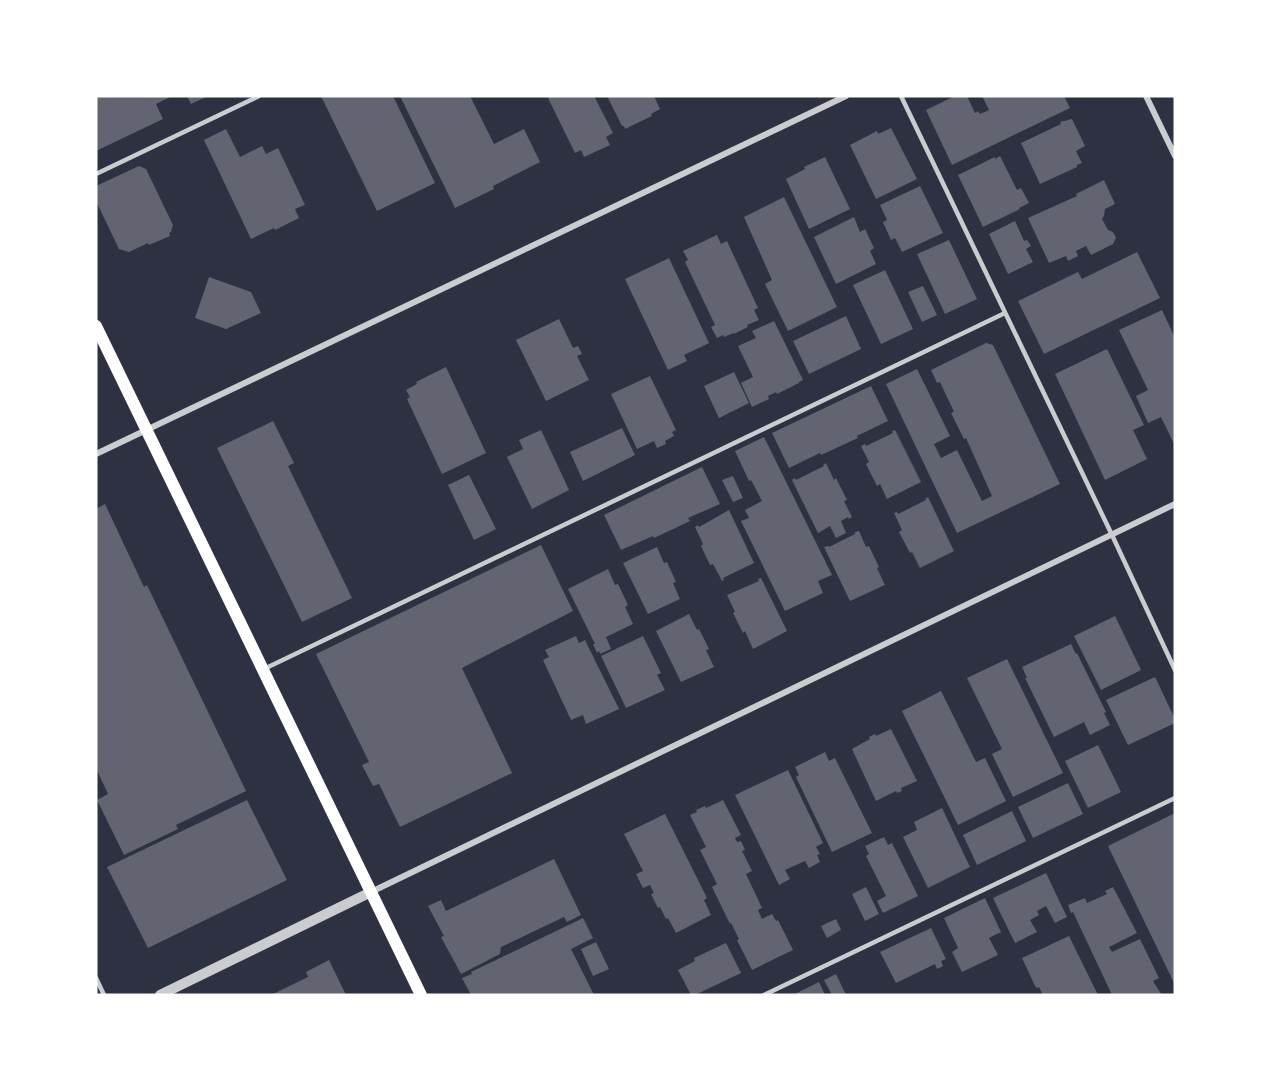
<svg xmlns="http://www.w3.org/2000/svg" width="1271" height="1091" viewBox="0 0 1271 1091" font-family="'IBM Plex Sans',sans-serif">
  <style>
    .building { fill: #626471 }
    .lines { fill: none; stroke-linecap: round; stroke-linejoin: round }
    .service { stroke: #caccd0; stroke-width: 4.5 }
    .minor { stroke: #caccd0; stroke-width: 6 }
    .tertiary { stroke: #caccd0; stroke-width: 10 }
    .secondary { stroke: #fff; stroke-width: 12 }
  </style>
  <rect width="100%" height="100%" fill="#2d3142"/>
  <!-- building -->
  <path class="building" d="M96 96H172L156 104 163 119 96 151Z
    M187 96H208L191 104Z
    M321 96H393L435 183 377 211Z
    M400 96H470L494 144 524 129 540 162 493 186 494 189 455 208Z
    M551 96H594L613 133 606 137 610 145 584 157 581 150 575 153 548 98Z
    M607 96H654L660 109 651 114 652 116 625 129 624 126H622Z
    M955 96H967L975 113 978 111 980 114 989 110 982 96H1064L1070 108 952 165 926 110Z
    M1072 119 1085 146 1076 151 1082 163 1077 165V167L1040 184 1021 143 1061 124 1060 122Z
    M891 128 917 179 876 199 850 145 877 131 878 134Z
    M226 129 240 157 262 146 266 154 278 148 305 205 295 209 299 218 275 230 274 228 251 239 204 140Z
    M1000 156 1017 190 1021 188 1029 203 1019 208 1020 209 983 227 958 175 995 157V159Z
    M825 157 850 209 809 229 786 179 805 169 804 167Z
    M139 166 146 169 173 225 171 232 169 233 170 236 149 245 148 243 129 252 119 249 96 201V186Z
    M1104 180 1115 204 1105 209 1104 216 1102 219 1108 230 1113 232 1116 238 1113 244 1091 255 1086 246 1076 251 1078 256 1068 261 1066 256 1049 263 1028 218 1077 196 1076 194Z
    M920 186 943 233 902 252 895 238 891 240 883 222 887 220 880 205Z
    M784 197 837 307 788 331 765 284 772 280 744 217Z
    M854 217 860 232 865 229 874 248 870 251 876 264 836 284 814 237Z
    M1015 221 1024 241 1027 240 1031 246 1026 249 1033 262 1008 274 989 234Z
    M717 235 721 244 727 241 758 308 754 310 759 320 747 325 748 327 734 334V333L724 337 723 335 717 338 711 327 715 325 685 262 688 260 683 251Z
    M949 240 977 299 945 314 917 254Z
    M1137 252 1160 298 1044 354 1018 301 1078 272 1082 279Z
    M669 258 709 343 684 355 687 361 668 370 625 279Z
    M885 270 913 329 881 344 853 285Z
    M209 277 251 292 261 313 226 329 195 318Z
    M923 286 937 315 922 322 908 292Z
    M1162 310 1175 338V446L1161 417 1148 423 1136 396 1148 390 1119 330Z
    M846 316 861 349 809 374 793 341Z
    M559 319 573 348 578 346 582 354 577 356 589 380 546 401 516 340Z
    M774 321 803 380 799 382V383L777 394 776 392 768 396 769 399 752 407 741 383 753 377 738 346 756 338 752 331Z
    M986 343 993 345 1060 484 957 533 886 384 917 369 950 436 934 444 941 458 957 450 982 501 992 496 966 438 964 439 951 413 954 412 940 382 937 383 931 370Z
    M1107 349 1144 425 1133 430 1147 459 1105 480 1055 374Z
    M446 367 486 453 442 474 407 399 410 397 406 390 417 384 416 382Z
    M734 372 749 403 719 418 704 386Z
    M650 376 676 430 672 432 674 436 665 441 666 444 657 448 654 441 637 449 611 394Z
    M871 386 888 421 857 436 858 438 821 455 820 453 789 468 772 433Z
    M273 421 294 463 288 466 352 598 302 622 217 448Z
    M622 428 635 455 583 481 570 452Z
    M541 430 569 490 532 509 507 457 523 449 519 440Z
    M895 430 921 482 887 499 880 484 877 486 866 464 869 462 861 446 865 444 866 446 893 433 892 431Z
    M764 437 832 575 818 581 823 593 785 611 741 521 749 518 745 510 762 501 751 480 749 481 735 451Z
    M826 463 834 480 836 478 847 500 844 501 852 517 849 519 848 517 841 521 846 533 836 538 830 526 818 533 792 480 795 478 796 480 824 466 823 465Z
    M702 467 720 504 688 518 690 521 654 538 653 536 621 550 604 515Z
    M469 475 496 529 474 540 448 485Z
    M733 476 743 498 733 502 722 480Z
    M928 497 954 551 920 568 912 552 910 553 899 532 902 530 894 513 897 512 898 514 926 500 925 499Z
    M105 504 144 587 147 585 246 791 176 825 178 829 124 855 97 800 108 794 96 768V509Z
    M729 510 754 563 723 578 724 580 722 581 713 564 710 565 701 546 703 544 695 527 698 525 699 527Z
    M859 531 866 547 869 546 879 567 877 568 885 585 850 601 824 547 828 546 829 547 855 534V532Z
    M541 545 573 611 462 668 512 773 400 827 379 784 373 786 362 765 369 762 316 654Z
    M657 547 664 563 667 562 676 582 673 583 680 599 648 614 623 563Z
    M608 569 615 585 618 584 628 605 625 607 633 624 606 637 611 649 600 654 599 651 597 653 593 644H595L568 589Z
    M761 578 787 631 753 649 745 631 743 633 733 613 735 612 727 595 759 581 758 579Z
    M689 614 697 630 699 629 709 649 706 650 714 667 681 682 656 631Z
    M1115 616 1141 670 1101 690 1074 636Z
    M576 636 579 643 585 640 619 709 586 724 583 715 571 720 543 660 549 657 545 650Z
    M643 636 661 673 657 675 665 690 626 708 601 656Z
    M1071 644 1076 654 1077 653 1106 712 1104 713 1110 725 1090 735 1084 722 1054 737 1025 678H1027L1022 667Z
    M1007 659 1063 773 1013 797 992 754 1002 749 967 678Z
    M1155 677 1175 719V723L1128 745 1106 700Z
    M941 691 976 762 985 758 1006 801 958 825 902 711Z
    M891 729 917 781 901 788 902 791 897 793 896 791 876 801 852 749 870 739 869 737 875 734 876 736Z
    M1098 745 1121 792 1088 808 1065 761Z
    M825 752 829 761 835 758 872 833 832 852 796 777 799 775 795 767Z
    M788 770 823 843 816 847 820 854 817 855 820 862 809 868 805 861 785 870 790 879 779 885 735 795Z
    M1068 783 1083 814 1033 838 1018 807Z
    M247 800 287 880 148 948 107 867Z
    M723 800 741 835 735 838 737 842 741 841 745 850 742 851 752 871 746 874 762 908 758 910 762 919 772 914 776 921 778 920 793 950 752 970 737 940 739 939 731 923 730 924 712 887 717 884 700 850 706 847 690 815 697 812 696 810 705 806 706 808Z
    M942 808 970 867 928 888 903 837 917 830 914 822Z
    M1012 811 1026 841 977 865 963 835Z
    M1175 813V985L1108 846Z
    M665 814 707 898 704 900 711 915 676 933 668 918 666 919 660 907 658 908 651 894 654 893 650 885 643 888 636 874 643 871 624 834Z
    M884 837 888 845 892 843 918 896 883 913 877 901 886 896 866 856 869 854 865 846Z
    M554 859 581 915 567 922 564 917 501 947 500 954 461 974 441 937 444 936 428 906 441 900 446 911Z
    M1046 873 1067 917 1055 923 1046 906 1037 911 1039 915 1030 920 1037 932 1015 943 993 898Z
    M866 887 879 914 865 921 852 894Z
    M1113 887 1137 933 1109 947 1112 952 1140 939 1159 978 1153 981 1161 994 1159 995H1112L1073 912 1071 913 1068 905 1085 898 1087 903 1107 894 1105 891Z
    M985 898 1001 932 989 938 998 955 962 972 952 952 958 948 944 918Z
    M583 918 593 938 571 949 594 995H471L462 978 472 974 471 972Z
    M836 919 841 930 827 938 821 926Z
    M931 928 946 959 941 961 943 966 937 969 935 964 896 983 880 952Z
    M1069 936 1098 995H1043L1039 987 1037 988 1035 986 1022 958Z
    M596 942 609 969 593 976 581 949Z
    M726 943 741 973 695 995H691L678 970 695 961 694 958Z
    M329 960 346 995H271L308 977 306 972Z
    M836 974 846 995H832L824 980Z
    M819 982 825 995H793Z"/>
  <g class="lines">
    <!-- service -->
    <path class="service" d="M901 96 1112 535 1175 670
      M96 174 259 96
      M264 669 1005 313
      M96 978 104 995
      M764 995 1175 798"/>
    <!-- minor -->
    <path class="minor" d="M1146 96 1175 156
      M96 454 846 96
      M371 892 1175 504"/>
    <!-- tertiary -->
    <path class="tertiary" d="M160 995 371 892"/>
    <!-- secondary -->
    <path class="secondary" d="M96 326 421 995"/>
  </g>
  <!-- border -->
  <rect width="1271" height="1091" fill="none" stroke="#ffffff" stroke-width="195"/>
</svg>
